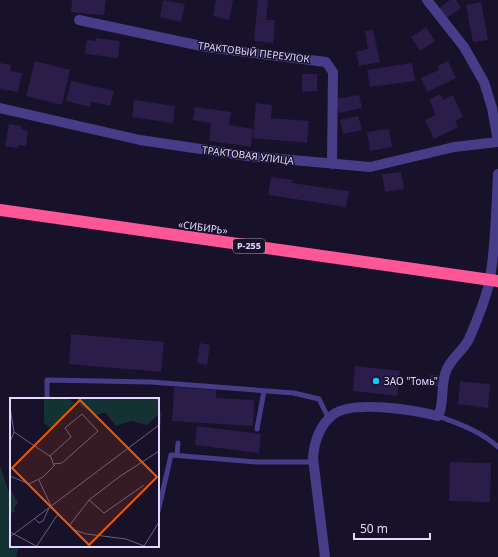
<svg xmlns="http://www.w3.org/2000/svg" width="498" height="557" viewBox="0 0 498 557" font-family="'Noto Sans',sans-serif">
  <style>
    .green { fill: #143233 }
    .building { fill: #2a1d4a }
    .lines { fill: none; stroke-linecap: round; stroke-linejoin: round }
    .lane { stroke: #463c88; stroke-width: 5 }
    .street { stroke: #463c88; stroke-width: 10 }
    .highway { stroke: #fe5697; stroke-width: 12 }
    .poi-dot { fill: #07cefd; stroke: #171129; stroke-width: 1.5 }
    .labels { text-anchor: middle; stroke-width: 3; stroke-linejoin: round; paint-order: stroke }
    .shield { fill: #171129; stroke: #a49dbf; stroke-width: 1 }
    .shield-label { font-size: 9px; font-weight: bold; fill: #e1d9ff }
    .street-label { font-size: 10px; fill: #e1d9ff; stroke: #171129 }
    .poi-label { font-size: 10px; fill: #e1d9ff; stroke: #171129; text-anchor: start }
    .inset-road { fill: none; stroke: #68617f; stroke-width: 1 }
    .view { fill: #e8590c; fill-opacity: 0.15; stroke: #e8590c; stroke-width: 2 }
    .inset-edge { fill: none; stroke: #e1d9ff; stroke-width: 2 }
  </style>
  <rect width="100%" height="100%" fill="#171129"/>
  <!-- green -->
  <path class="green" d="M0 466 11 498V546H19L16 557H0Z"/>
  <!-- building -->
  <path class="building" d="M72 0H106L104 15 71 12Z
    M163 0 185 4 181 22 160 17Z
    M216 0H233L229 20 213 16Z
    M258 0H268L266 20H275L273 43 254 41Z
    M450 0H456L461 8 445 19 438 9Z
    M481 2 488 40 473 42 466 5Z
    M426 27 435 41 420 51 411 37Z
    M373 30 380 62 359 66 356 52 368 49 365 31Z
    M96 38 120 41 118 58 85 54 87 40 96 41Z
    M35 61 70 70 62 105 26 96Z
    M448 61 456 78 427 92 421 78 439 70 437 66Z
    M0 63 11 65 10 71 22 73 18 92 0 89Z
    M412 63 415 81 370 87 367 70Z
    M302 74H317V91L302 92Z
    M71 81 114 91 110 106 91 102 90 107 66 101Z
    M440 94 443 100 453 95 463 117 455 121 458 127 434 139 425 120 436 115 429 100Z
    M359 95 362 108 339 113 336 99Z
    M134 100 175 106 173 123 132 117Z
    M256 103 272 105 271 118 309 121 307 143 253 138Z
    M195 107 231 112 229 125 253 129 251 147 209 141 211 123 193 120Z
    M358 116 362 130 343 134 340 120Z
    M9 124 21 126V129L28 131 26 146 18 145V148L5 146Z
    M389 129 392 147 370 151 367 132Z
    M401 172 404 189 385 192 382 174Z
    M271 177 293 180 292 183 349 191 346 207 268 195Z
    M71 334 164 342 161 372 69 364Z
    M200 343 210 345 207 365 197 363Z
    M355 366 400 371 397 396 353 391Z
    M430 375H438V386H431Z
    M460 381 490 384 488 408 458 404Z
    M174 387 216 390V398L254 400 253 426 172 421Z
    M158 412H162L159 442H158Z
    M197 426 261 434 259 453 195 445Z
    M450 462 491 463 490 502 449 501Z"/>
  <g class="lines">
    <!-- lane -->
    <path class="lane" d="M47 399V380L151 382 294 393 319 399 329 419
      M438 416C459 424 481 431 498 447
      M257 429 264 391
      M177 455 178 443
      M158 512 171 455 256 462H314"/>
    <!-- street -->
    <path class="street" d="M427 0 464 47 484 82 492 108 498 141
      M79 20 206 47 326 62 333 72 332 164
      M0 108 140 140 248 156 370 167 454 147 498 142
      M325 557 313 458C314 442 320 424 334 414 354 400 414 410 438 416 445 403 440 386 446 371 451 358 463 351 469 339 475 325 488 293 490 278 496 244 496 209 498 174"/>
    <!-- highway -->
    <path class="highway" d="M0 210 498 281"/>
  </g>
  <!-- markers -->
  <circle class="poi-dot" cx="376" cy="381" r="4"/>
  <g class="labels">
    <!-- shield labels -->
    <rect class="shield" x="233" y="239" width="32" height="14" rx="3"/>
    <g class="shield-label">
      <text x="249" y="249">Р-255</text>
    </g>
    <!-- street labels -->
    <g class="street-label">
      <text transform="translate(254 52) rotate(7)" y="4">ТРАКТОВЫЙ ПЕРЕУЛОК</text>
      <text transform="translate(248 155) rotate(7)" y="4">ТРАКТОВАЯ УЛИЦА</text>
      <text transform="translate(203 227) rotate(8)" y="4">«СИБИРЬ»</text>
    </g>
    <!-- poi labels -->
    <g class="poi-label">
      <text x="384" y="385">ЗАО "Томь"</text>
    </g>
  </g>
  <!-- overview -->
  <g transform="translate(10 398)">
    <rect width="149" height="149" fill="#171129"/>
    <path d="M34 0H57L64 4 63 7 60 6 62 11 40 30 34 25ZM66 0H149V16L137 27 121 23 106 28 95 14 88 17 71 8ZM0 90 8 105 4 109 5 114 0 115Z" fill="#143233"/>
    <path class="inset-road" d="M0 9 4 34 0 44M40 58 61 39 55 30 72 16 88 33 52 65 44 66M0 78 19 86 33 79 44 68 41 59 4 34M29 82 41 108 64 132 77 136 116 141 137 149M79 102 94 115 134 87M25 121 29 125 33 123 39 110M59 128 79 102 109 79 149 53M0 134 28 149M0 139 149 27M134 148 149 124M26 149 48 116"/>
    <path class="view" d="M70 2 147 79 79 147 2 70Z"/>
    <rect width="149" height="149" class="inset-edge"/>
  </g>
  <!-- scale -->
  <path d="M354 533v6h76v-6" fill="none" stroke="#e1d9ff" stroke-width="2"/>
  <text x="360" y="533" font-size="12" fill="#e1d9ff" stroke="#171129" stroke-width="3" paint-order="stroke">50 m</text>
</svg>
